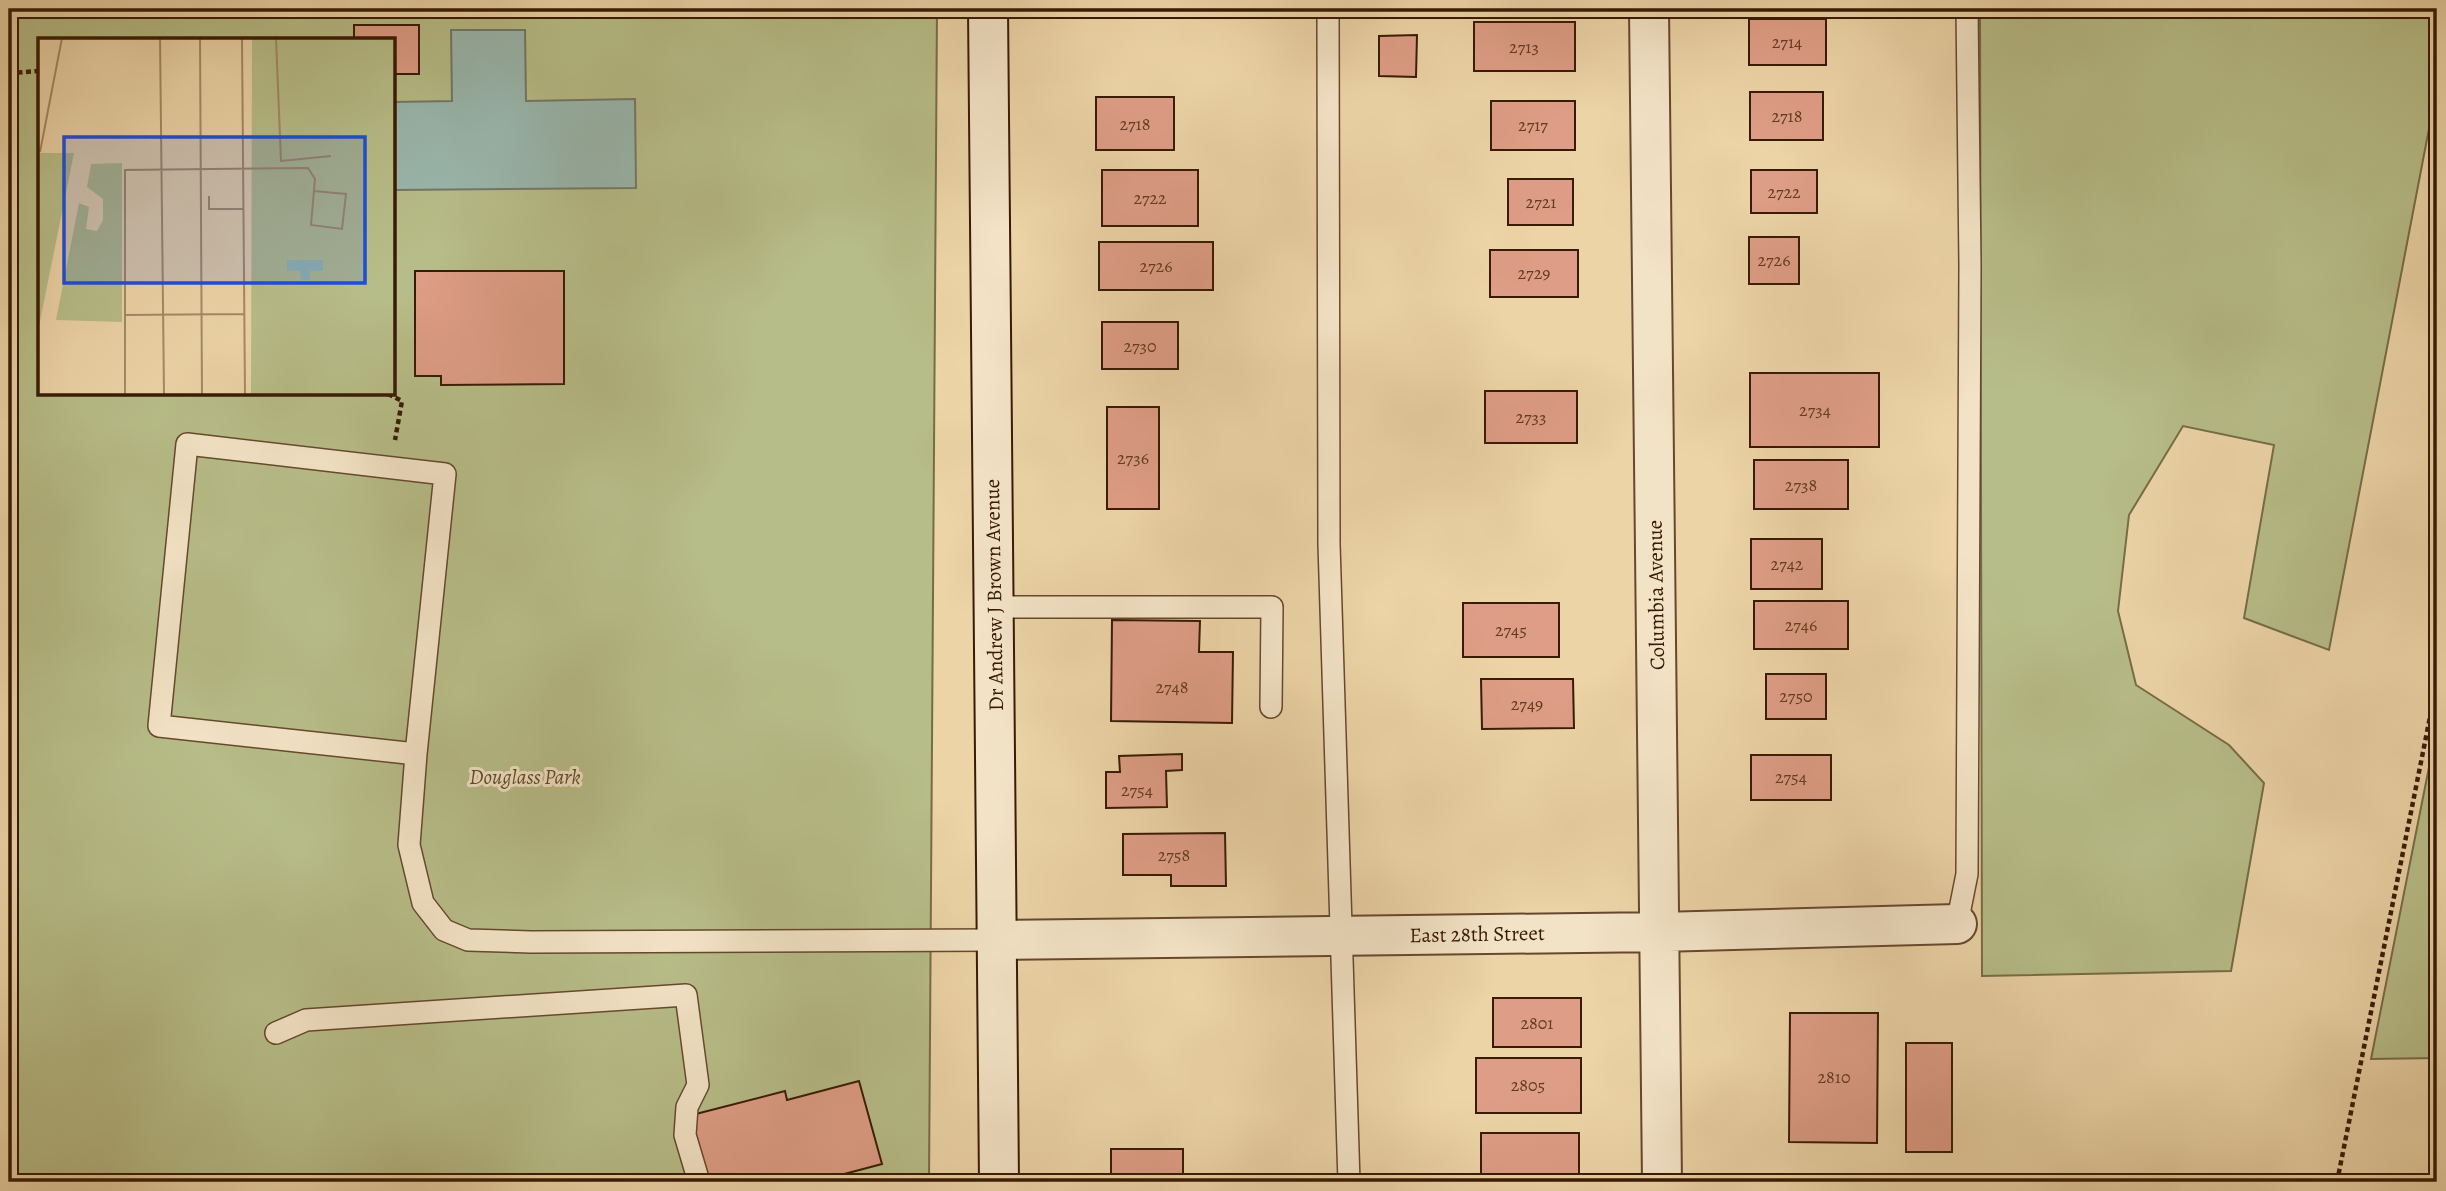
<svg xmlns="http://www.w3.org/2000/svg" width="2446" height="1191" viewBox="0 0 2446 1191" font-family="Alegreya,serif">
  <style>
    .green { fill: #b7bd88; stroke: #786c46; stroke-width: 2; fill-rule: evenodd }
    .water { fill: #99b7ad; stroke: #737869; stroke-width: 2 }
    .building { fill: #de9d86; stroke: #391a03; stroke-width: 2 }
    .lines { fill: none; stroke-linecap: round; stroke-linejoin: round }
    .service-casing { stroke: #66482c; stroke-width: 24 }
    .minor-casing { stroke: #66482c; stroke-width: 42 }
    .secondary-casing { stroke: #391a03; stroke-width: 42 }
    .path { stroke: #391a03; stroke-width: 4.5; stroke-dasharray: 5 3.5; stroke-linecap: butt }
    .service { stroke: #f3e3c6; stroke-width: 21 }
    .minor { stroke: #f3e3c6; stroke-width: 38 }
    .secondary { stroke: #f3e3c6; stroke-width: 38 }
    .labels { text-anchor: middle; stroke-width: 6; stroke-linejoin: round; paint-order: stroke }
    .number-label { font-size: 18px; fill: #623b24 }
    .street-label { font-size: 21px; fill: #391a03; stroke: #f3e3c6 }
    .park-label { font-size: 21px; font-style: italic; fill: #5f4b2b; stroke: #f3e3c6 }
    .inset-road { fill: none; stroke: #a48a65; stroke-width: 2 }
    .view { fill: #1d4ed8; fill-opacity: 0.15; stroke: #1d4ed8; stroke-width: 3.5 }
    .inset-edge { fill: none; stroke: #391a03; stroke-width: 3.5 }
  </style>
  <rect width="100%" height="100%" fill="#ecd4a7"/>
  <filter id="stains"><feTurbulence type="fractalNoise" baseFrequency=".00286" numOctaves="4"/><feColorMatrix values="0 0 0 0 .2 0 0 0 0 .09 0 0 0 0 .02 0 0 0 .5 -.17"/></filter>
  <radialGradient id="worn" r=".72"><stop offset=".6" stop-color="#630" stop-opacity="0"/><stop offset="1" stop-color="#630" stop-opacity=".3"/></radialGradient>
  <!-- green -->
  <path class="green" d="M9 9H937L929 1182H9ZM40 40H394V394H40Z
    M1980 9H2437V87L2329 650 2244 618 2274 445 2183 426 2129 515 2118 611 2136 685 2229 745 2264 783 2231 971 1982 976Z
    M2437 727V1058L2371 1059Z"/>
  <!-- water -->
  <path class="water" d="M451 30H525L526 101 635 99 636 188 394 190V102L452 101Z"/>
  <!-- building -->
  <path class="building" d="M1749 19H1826V65H1749Z
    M1474 22H1575V71H1474Z
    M354 25H419V74H394V40H354Z
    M1417 35 1416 77 1379 76V36Z
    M1750 92H1823V140H1750Z
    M1096 97H1174V150H1096Z
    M1491 101H1575V150H1491Z
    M1102 170H1198V226H1102Z
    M1751 170H1817V213H1751Z
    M1508 179H1573V225H1508Z
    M1749 237H1799V284H1749Z
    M1099 242H1213V290H1099Z
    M1490 250H1578V297H1490Z
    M415 271H564V384L441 385V376H415Z
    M1102 322H1178V369H1102Z
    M1750 373H1879V447H1750Z
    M1485 391H1577V443H1485Z
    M1107 407H1159V509H1107Z
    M1754 460H1848V509H1754Z
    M1751 539H1822V589H1751Z
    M1754 601H1848V649H1754Z
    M1463 603H1559V657H1463Z
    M1112 620 1200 621 1199 652H1233L1232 723 1111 721Z
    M1766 674H1826V719H1766Z
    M1481 679H1573L1574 728 1482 729Z
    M1182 754V770L1166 771 1167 807 1106 808V772H1120L1119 756Z
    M1751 755H1831V800H1751Z
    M1225 833 1226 886H1171V875H1123V834Z
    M1493 998H1581V1047H1493Z
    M1790 1013H1878L1877 1143 1789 1142Z
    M1906 1043H1952V1152H1906Z
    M1476 1058H1581V1113H1476Z
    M859 1081 882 1164 814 1182H705L688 1116 785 1091 787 1100Z
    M1481 1133H1579V1182H1481Z
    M1111 1149H1183V1182H1111Z"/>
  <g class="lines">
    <defs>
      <path id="service" d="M1328 9 1329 544 1349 1182
        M994 607H1272L1271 707
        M416 754 159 726 187 444 445 474 416 754 409 845 423 903 444 930 468 940 531 942 997 940
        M1957 924 1967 874 1970 266 1967 9
        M276 1033 306 1020 686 995 698 1085 687 1107 685 1135 699 1182"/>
      <path id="minor" d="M1649 9 1662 1182
        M997 940 1660 932 1957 924"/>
      <path id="secondary" d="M988 9 999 1182"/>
    </defs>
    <!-- service casing -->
    <use href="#service" class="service-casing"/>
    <!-- minor casing -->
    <use href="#minor" class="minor-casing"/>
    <!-- secondary casing -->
    <use href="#secondary" class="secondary-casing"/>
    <!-- path -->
    <path class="path" d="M9 73 40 71
      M388 394 402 401 395 440
      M2337 1182 2437 682"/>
    <!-- service -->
    <use href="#service" class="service"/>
    <!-- minor -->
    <use href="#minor" class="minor"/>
    <!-- secondary -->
    <use href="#secondary" class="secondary"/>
  </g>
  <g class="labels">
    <!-- number labels -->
    <g class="number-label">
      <text x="1787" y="48">2714</text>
      <text x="1524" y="53">2713</text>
      <text x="1787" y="122">2718</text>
      <text x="1135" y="130">2718</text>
      <text x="1533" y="131">2717</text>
      <text x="1784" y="198">2722</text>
      <text x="1150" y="204">2722</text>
      <text x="1541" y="208">2721</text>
      <text x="1774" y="266">2726</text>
      <text x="1156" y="272">2726</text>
      <text x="1534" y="279">2729</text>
      <text x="1140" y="352">2730</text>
      <text x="1815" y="416">2734</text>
      <text x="1531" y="423">2733</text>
      <text x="1133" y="464">2736</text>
      <text x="1801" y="491">2738</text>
      <text x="1787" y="570">2742</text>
      <text x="1801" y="631">2746</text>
      <text x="1511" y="636">2745</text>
      <text x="1172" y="693">2748</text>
      <text x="1796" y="702">2750</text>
      <text x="1527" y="710">2749</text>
      <text x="1791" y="783">2754</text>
      <text x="1137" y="796">2754</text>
      <text x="1174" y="861">2758</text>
      <text x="1537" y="1029">2801</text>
      <text x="1834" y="1083">2810</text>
      <text x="1528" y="1091">2805</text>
    </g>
    <!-- street labels -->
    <g class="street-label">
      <text transform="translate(994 595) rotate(-91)" y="7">Dr Andrew J Brown Avenue</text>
      <text transform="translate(1656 595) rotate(-91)" y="7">Columbia Avenue</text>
      <text transform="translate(1477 934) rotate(-1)" y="7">East 28th Street</text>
    </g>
    <!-- park labels -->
    <g class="park-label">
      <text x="525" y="784">Douglass Park</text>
    </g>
  </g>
  <!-- overview -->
  <g transform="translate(38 38)">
    <rect width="357" height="357" fill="#ecd4a7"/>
    <path d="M214 0H357V357H213ZM0 115H36L0 293ZM84 125V284L18 282 41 165 51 169 48 191 59 193 65 182V161L49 149 53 126Z" fill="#b7bd88"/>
    <path d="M249 222H285V233H272V242H263L262 233H249Z" fill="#99b7ad"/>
    <path class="inset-road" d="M122 0 126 357M162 0 164 357M204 0 207 357M238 0 243 123 293 118M2 114 24 0M171 158V171H205M86 277 206 276M87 357V132L270 130 277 141 273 187 304 191 308 156 276 153"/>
    <path class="view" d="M26 99H327V245H26Z"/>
    <rect width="357" height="357" class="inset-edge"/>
  </g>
  <!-- margin -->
  <rect width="2446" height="1191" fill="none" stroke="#ecd4a7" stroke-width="35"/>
  <rect x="10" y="10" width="2425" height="1170" fill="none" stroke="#391a03" stroke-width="3.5"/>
  <rect x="18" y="18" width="2411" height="1156" fill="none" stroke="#391a03" stroke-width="2"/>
  <rect width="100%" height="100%" filter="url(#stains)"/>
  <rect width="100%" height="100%" fill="url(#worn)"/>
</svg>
